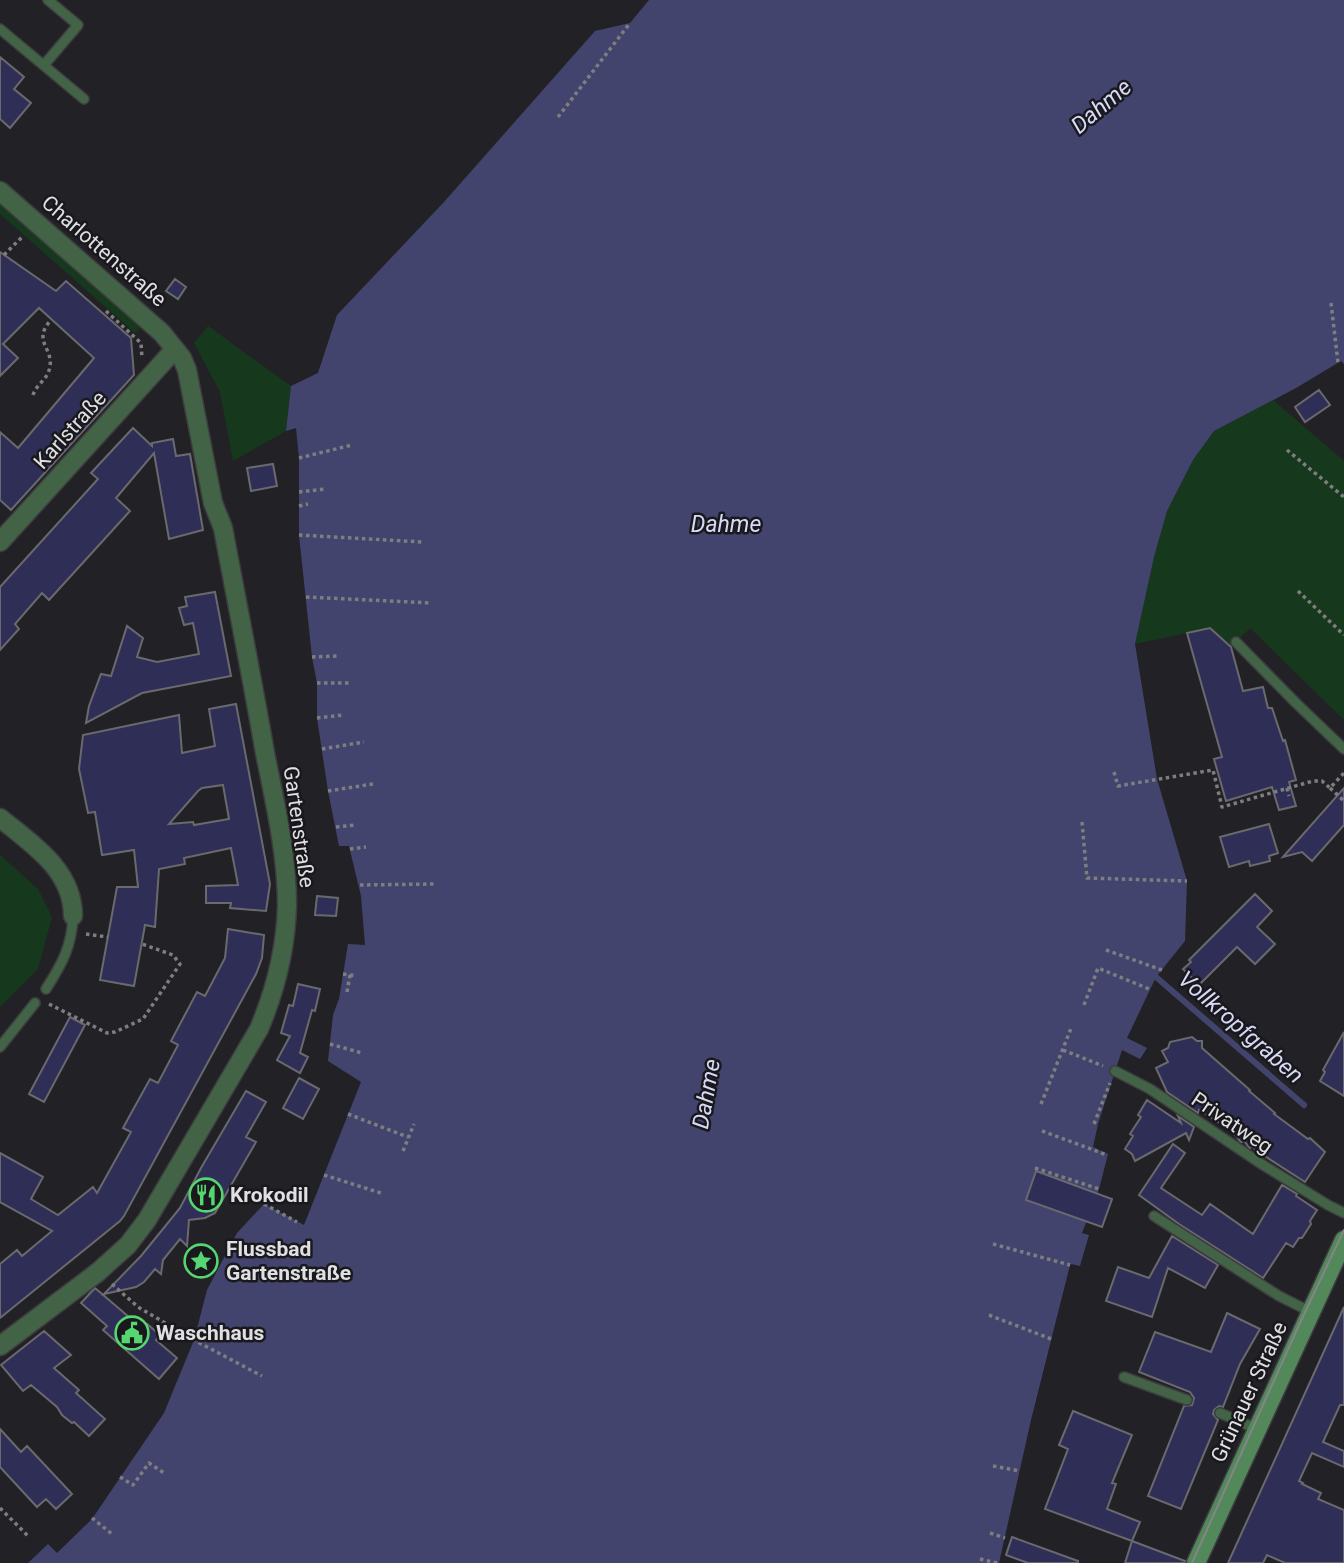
<svg xmlns="http://www.w3.org/2000/svg" width="1344" height="1563" viewBox="0 0 1344 1563" font-family="Roboto,sans-serif">
  <style>
    .green { fill: #16391d }
    .water { fill: #43446e }
    .lines { fill: none; stroke-linecap: round; stroke-linejoin: round }
    .stream { stroke: #43446e; stroke-width: 6 }
    .building { fill: #2f2e57; stroke: #69696e; stroke-width: 2; fill-rule: evenodd }
    .service-casing { stroke: #3d3d40; stroke-width: 12 }
    .minor-casing { stroke: #3d3d40; stroke-width: 21 }
    .secondary-casing { stroke: #3d3d40; stroke-width: 21 }
    .path { stroke: #7e7e81; stroke-width: 3.5; stroke-dasharray: 3.5 3.5; stroke-linecap: butt }
    .service { stroke: #436347; stroke-width: 9 }
    .minor { stroke: #436347; stroke-width: 18 }
    .secondary { stroke: #53885b; stroke-width: 18 }
    .tram { stroke: #858588; stroke-width: 2 }
    .labels { text-anchor: middle; stroke-width: 5; stroke-linejoin: round; paint-order: stroke }
    .street-label { font-size: 21px; fill: #e0e0e3; stroke: #19191d }
    .poi-label { font-size: 21px; font-weight: bold; fill: #e0e0e3; stroke: #19191d; text-anchor: start }
    .water-label { font-size: 23px; font-style: italic; fill: #d7d9f6; stroke: #19191d }
  </style>
  <rect width="100%" height="100%" fill="#222226"/>
  <!-- green -->
  <path class="green" d="M0 191 140 328 135 333 0 214Z
    M208 326 291 386 286 431 233 461 220 392 194 343Z
    M1273 400 1344 461V720L1250 628 1231 647 1210 628 1135 644 1154 557 1167 511 1193 460 1214 431Z
    M0 855 38 889 52 917 38 969 0 1007Z"/>
  <!-- water -->
  <path class="water" d="M649 0H1344V364L1341 361 1296 388 1214 431 1193 460 1167 511 1154 557 1135 644 1157 779 1187 881 1185 941 1156 977 1127 1038 1147 1048 1140 1059 1122 1050 1098 1124 1093 1147 1108 1154 1099 1189 1082 1233 1089 1235 1080 1266 1071 1264 1070 1265 1031 1420 999 1563H28L48 1544 57 1553 92 1519 164 1413 194 1340 207 1290 237 1233 264 1204 304 1225 361 1082 328 1061 333 1015 339 999 348 944 365 945 361 896 349 846H339L328 791 317 718V683L312 657 299 535V458L296 428 286 431 291 386 318 373 337 315 444 202 595 31 630 23Z"/>
  <g class="lines">
    <!-- stream -->
    <path class="stream" d="M1148 973 1156 977 1304 1105"/>
  </g>
  <!-- building -->
  <path class="building" d="M0 57 24 77 14 89 31 103 10 128 0 119Z
    M0 252 56 291 66 281 131 338 134 375 11 510 0 500V432L18 448 94 358 39 308 3 344 18 358 0 376Z
    M175 279 186 287 178 299 166 291Z
    M1319 390 1330 405 1305 422 1295 407Z
    M133 428 152 446V443L173 439 176 456 190 454 203 530 169 539 154 453 116 498 130 511 49 600 42 593 15 624 19 629 0 650V587L98 479 91 473Z
    M273 464 277 486 251 491 247 468Z
    M215 592 231 676 142 693 86 723 89 706 101 674 111 676 127 626 143 638 137 657 157 662 199 654 193 623 184 625 179 608 187 606 185 597Z
    M1210 628 1231 647 1243 691 1263 687 1268 708H1272L1283 741 1285 740 1296 780 1289 782 1296 806 1279 810 1272 787 1226 801 1214 759 1222 757 1187 633Z
    M236 704 270 884 266 911 230 908 231 903H206V886L238 885 231 848 184 858 185 864 159 869 155 927 145 925 134 986 100 980 117 887H138L134 850 102 855 95 812 88 813 79 769 83 735 179 715 182 753 215 746 209 709ZM223 785 229 819 194 825 193 822 169 824 198 791 202 788Z
    M1344 788V825L1312 861 1302 852 1283 857Z
    M1269 824 1278 853 1269 856 1270 861 1250 866 1249 861 1229 867 1220 837Z
    M1255 894 1272 911 1257 927 1275 944 1255 964 1237 947 1199 985 1183 969 1191 962 1189 960Z
    M317 896 338 898 336 916 315 915Z
    M228 929 264 935 262 958 256 974 124 1216 120 1221 0 1318V1264L17 1250 22 1256 52 1231 0 1202V1153L43 1177 31 1199 58 1215 93 1187 97 1193 131 1132 123 1128 129 1117 150 1079 158 1083 178 1045 171 1041 197 992 205 996 225 958Z
    M298 984 320 989 315 1011 312 1010 300 1053 308 1057 300 1073 277 1060 290 1036 281 1033 289 1005 293 1006Z
    M70 1017 85 1025 44 1102 29 1094Z
    M1344 1032V1096L1320 1081 1325 1072 1323 1070Z
    M1192 1037 1197 1041H1202V1048L1243 1084 1250 1090 1249 1091 1268 1107 1275 1113 1274 1114 1308 1139 1310 1138 1325 1152 1305 1182 1260 1153 1257 1152 1252 1146 1250 1148 1248 1146 1244 1141 1241 1142 1240 1141 1232 1131 1199 1110 1198 1113 1167 1092 1156 1068 1168 1062 1162 1051 1168 1048 1170 1042Z
    M299 1078 319 1089 303 1119 283 1108Z
    M246 1091 266 1102 246 1137 256 1142 215 1213 205 1218 189 1220 187 1246 180 1239 163 1260 161 1274 155 1269 144 1282 136 1287 104 1294 141 1256 180 1208 201 1168Z
    M1147 1100 1181 1123 1178 1116 1194 1127 1189 1140 1186 1133 1135 1161 1132 1154 1125 1149 1133 1136 1130 1134 1141 1117 1138 1115Z
    M1173 1144 1185 1153 1161 1188 1202 1215 1210 1204 1253 1234 1282 1185 1297 1194 1296 1196 1317 1210 1310 1221 1311 1224 1302 1238H1299L1293 1247 1286 1243 1263 1278 1179 1224 1139 1195Z
    M1036 1171 1112 1199 1102 1227 1026 1200Z
    M1172 1236 1218 1265 1205 1288 1168 1268 1152 1317 1106 1301 1118 1267 1149 1278Z
    M95 1288 143 1329 147 1324 160 1335 156 1340 177 1358 159 1379 103 1330 107 1326 81 1303Z
    M1344 1307V1405H1340L1323 1442 1344 1451V1467L1312 1453 1299 1481 1303 1483 1302 1484 1321 1493 1318 1499 1344 1510V1563H1285L1267 1555 1263 1563H1228Z
    M1227 1313 1260 1329 1240 1364 1223 1407 1219 1406 1214 1410 1213 1414 1218 1420 1181 1509 1148 1496 1184 1406 1192 1405 1194 1398 1190 1392 1139 1372 1155 1332 1211 1352Z
    M44 1331 71 1355 54 1368 79 1390 76 1393 105 1419 89 1436 74 1422 72 1423 62 1415 57 1407 31 1385 23 1391 1 1365Z
    M1073 1411 1132 1435 1112 1483 1116 1484 1107 1509 1140 1522 1132 1541 1045 1509 1068 1449 1059 1445Z
    M0 1429 21 1452 27 1446 72 1494 56 1509 46 1499 37 1507 0 1467Z
    M1012 1537 1078 1561V1563H1028L1006 1555Z
    M1132 1541 1185 1561V1563H1125Z"/>
  <g class="lines">
    <defs>
      <path id="service" d="M0 29 84 99
        M44 65 78 25 48 0
        M1236 642 1296 703 1344 749
        M46 989C62 964 72 946 73 916
        M0 1047 35 1003
        M1115 1071 1150 1089 1263 1165 1328 1205 1344 1213
        M1154 1216 1279 1296 1311 1312
        M1124 1377 1187 1400
        M1220 1413 1257 1429"/>
      <path id="minor" d="M0 191 162 333 182 358 187 370 213 503 223 528C237 603 252 678 265 753 275 803 287 854 287 905 286 948 275 991 259 1029L147 1220 128 1245 98 1272 0 1346
        M0 542 175 349
        M0 818C32 844 73 870 73 916"/>
      <path id="secondary" d="M1196 1563 1344 1240"/>
    </defs>
    <!-- service casing -->
    <use href="#service" class="service-casing"/>
    <!-- minor casing -->
    <use href="#minor" class="minor-casing"/>
    <!-- secondary casing -->
    <use href="#secondary" class="secondary-casing"/>
    <!-- path -->
    <path class="path" d="M558 117 630 23
      M4 255 23 236
      M1331 303 1338 363
      M106 311 141 343 142 358
      M33 395C37 383 47 381 50 367 53 347 32 341 51 320
      M1287 450 1344 497
      M299 458 352 445
      M299 492 325 489
      M299 506 308 504
      M299 535 422 542
      M1298 591 1344 635
      M306 597 431 603
      M312 657 338 656
      M317 683H349
      M317 718 343 715
      M322 749 364 742
      M1114 772 1118 786 1213 770 1222 807 1313 781H1322L1330 788 1344 773
      M1287 788 1289 796
      M1330 788 1344 801
      M328 791 373 784
      M1082 822 1087 878 1187 881
      M336 827 355 825
      M350 849 366 847
      M360 885 435 884
      M86 934 108 937
      M1106 950 1162 970
      M343 974 356 976
      M347 992 350 975
      M49 1004 107 1033 115 1032 143 1019 180 964 173 955 142 944
      M1084 1005 1098 968 1149 989
      M330 1044 362 1053
      M1063 1050 1103 1066
      M1041 1104 1072 1026
      M348 1114 408 1137
      M1094 1124 1110 1083
      M1042 1131 1107 1155
      M403 1151 414 1124
      M1035 1168 1099 1189
      M324 1175 384 1194
      M264 1204 297 1222
      M993 1244 1070 1265
      M112 1284 138 1307 194 1340 262 1376
      M989 1315 1051 1339
      M993 1466 1020 1471
      M120 1477 133 1485 149 1463 164 1473
      M0 1508 28 1536
      M92 1518 112 1534
      M990 1533 1005 1538
      M980 1559 997 1563"/>
    <!-- service -->
    <use href="#service" class="service"/>
    <!-- minor -->
    <use href="#minor" class="minor"/>
    <!-- secondary -->
    <use href="#secondary" class="secondary"/>
    <!-- tram -->
    <path class="tram" d="M1192 1563 1299 1325 1344 1230"/>
  </g>
  <!-- icons -->
  <defs>
    <symbol id="restaurant-ring" viewBox="-11 -11 22 22"><circle r="9.5" fill="#19191d" stroke="#55d671" stroke-width="1.5"/><path d="M-5-6h1v4h1v-4h1v4h1v-4h1v5L-1.5 .5V6h-2V.5L-5-1ZM5-6V6H3V1.5H1.5Q1.5-4 5-6Z" fill="#55d671"/></symbol>
    <symbol id="sight-ring" viewBox="-11 -11 22 22"><circle r="9.5" fill="#19191d" stroke="#55d671" stroke-width="1.5"/><path d="M0-6L1.8-2.2L6-1.7L2.9 1.2L3.7 5.4L0 3.3L-3.7 5.4L-2.9 1.2L-6-1.7L-1.8-2.2Z" fill="#55d671"/></symbol>
    <symbol id="civic-ring" viewBox="-11 -11 22 22"><circle r="9.5" fill="#19191d" stroke="#55d671" stroke-width="1.5"/><path d="M-.6-6.5H3V-4.5H.6V-3L4-1V1h2V6H-6V1h2V-1L-.6-3ZM-1.2 2.5V6h2.4V2.5Z" fill="#55d671"/></symbol>
  </defs>
  <g fill-rule="evenodd">
    <use href="#restaurant-ring" x="187" y="1176" width="38" height="38"/>
    <use href="#sight-ring" x="182" y="1242" width="38" height="38"/>
    <use href="#civic-ring" x="113" y="1314" width="38" height="38"/>
  </g>
  <g class="labels">
    <!-- street labels -->
    <g class="street-label">
      <text transform="translate(104 251) rotate(41)" y="7">Charlottenstraße</text>
      <text transform="translate(70 430) rotate(-48)" y="7">Karlstraße</text>
      <text transform="translate(299 827) rotate(82)" y="7">Gartenstraße</text>
      <text transform="translate(1232 1123) rotate(34)" y="7">Privatweg</text>
      <text transform="translate(1249 1392) rotate(-65)" y="7">Grünauer Straße</text>
    </g>
    <!-- poi labels -->
    <g class="poi-label">
      <text x="230" y="1202">Krokodil</text>
      <text x="226" y="1256">Flussbad<tspan x="226" dy="24">Gartenstraße</tspan></text>
      <text x="156" y="1340">Waschhaus</text>
    </g>
    <!-- water labels -->
    <g class="water-label">
      <text transform="translate(1101 106) rotate(-40)" y="8">Dahme</text>
      <text x="726" y="532">Dahme</text>
      <text transform="translate(1241 1027) rotate(41)" y="8">Vollkropfgraben</text>
      <text transform="translate(706 1094) rotate(-80)" y="8">Dahme</text>
    </g>
  </g>
</svg>
